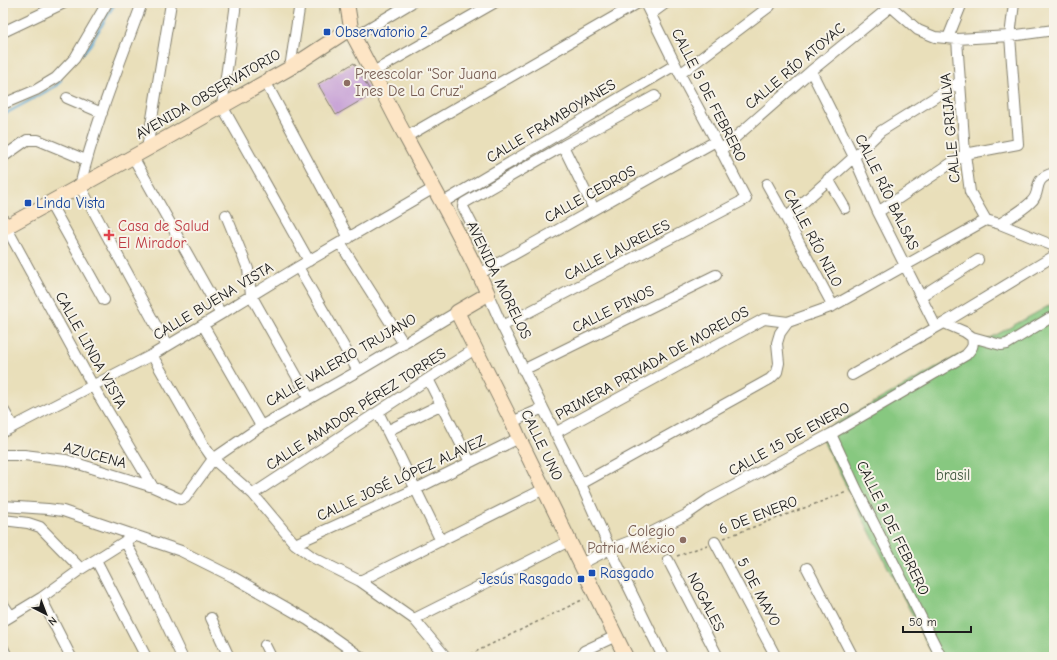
<svg xmlns="http://www.w3.org/2000/svg" width="1057" height="660" viewBox="0 0 1057 660" font-family="'Comic Neue',sans-serif">
  <style>
    .green { fill: #87c880; stroke: #52724e }
    .lines { fill: none; stroke-linecap: round; stroke-linejoin: round }
    .stream { stroke: #5ba8d4; stroke-width: 2.5 }
    .building { fill: #c9a5d7 }
    .street-casing { stroke: #827e6b; stroke-width: 12 }
    .secondary-casing { stroke: #827e6b; stroke-width: 16 }
    .path { stroke: #827e6b; stroke-width: 1.5; stroke-dasharray: 3 3; stroke-linecap: butt }
    .street { stroke: #fff; stroke-width: 10 }
    .secondary { stroke: #fde5c5; stroke-width: 14 }
    .transit-dot { fill: #1a4fb4; stroke: #f7f3e8; stroke-width: 1.5 }
    .education-dot { fill: #8d6e63; stroke: #f7f3e8; stroke-width: 1.5 }
    .health-dot { fill: #e0444e; stroke: #f7f3e8; stroke-width: 1.5 }
    .labels { text-anchor: middle; stroke-width: 4; stroke-linejoin: round; paint-order: stroke }
    .transit-label { font-size: 15px; fill: #164399; stroke: #f7f3e8; text-anchor: start }
    .street-label { font-size: 15px; fill: #1c1c1c; stroke: #f7f3e8 }
    .education-label { font-size: 15px; fill: #785e54; stroke: #f7f3e8; text-anchor: start }
    .health-label { font-size: 15px; fill: #be3a42; stroke: #f7f3e8; text-anchor: start }
    .park-label { font-size: 15px; fill: #41583f; stroke: #f7f3e8 }
  </style>
  <rect width="100%" height="100%" fill="#f7f3e8"/>
  <filter id="ink" filterUnits="userSpaceOnUse"><feTurbulence type="fractalNoise" baseFrequency=".025" numOctaves="2"/><feDisplacementMap in="SourceGraphic" scale="8" xChannelSelector="R" yChannelSelector="G"/><feConvolveMatrix kernelMatrix="1 2 1 2 8 2 1 2 1" color-interpolation-filters="sRGB"/></filter>
  <filter id="wash" filterUnits="userSpaceOnUse"><feTurbulence type="fractalNoise" baseFrequency=".012" numOctaves="4" result="noise"/><feDisplacementMap in="SourceGraphic" scale="16" xChannelSelector="R" yChannelSelector="G"/><feGaussianBlur stdDeviation="0.9" result="paint"/><feColorMatrix in="noise" values="0 0 0 0 0 0 0 0 0 0 0 0 0 0 0 0 0 1.4 0 .05"/><feComposite in="paint" operator="in"/></filter>
  <g filter="url(#wash)">
    <rect width="100%" height="100%" fill="#e9dfba"/>
    <!-- green -->
    <path class="green" d="M1054 303V657H934L819 433Z"/>
    <g class="lines">
      <!-- stream -->
      <path class="stream" d="M83 53 90 45 115 3
        M3 115 56 86 61 80"/>
    </g>
    <g id="blocks">
      <!-- building -->
      <path class="building" d="M354 63 372 94 336 115 318 84Z"/>
    </g>
  </g>
  <g filter="url(#ink)">
    <use href="#blocks" fill-opacity="0" stroke="#827e6b" stroke-width="1"/>
    <g class="lines">
      <defs>
        <path id="street" d="M142 3C120 63 95 123 80 186L167 346
          M236 3 222 106 309 261
          M887 3 918 30 935 37 957 39 1010 36 1054 30
          M651 14 666 3
          M3 32 64 3
          M354 37 411 3
          M948 38 962 3
          M957 39 965 154 970 192 986 220 1000 224 1054 246
          M290 68 300 3
          M811 71 854 157 878 212 936 327
          M373 72 494 3
          M680 74 770 6
          M265 81 349 238
          M67 98 102 113
          M3 104 36 90 56 78 75 58 107 3
          M406 137 638 3
          M563 146 594 209
          M147 149 171 3
          M721 150 811 71 890 7
          M3 157 27 140H38L86 160
          M133 157 221 314
          M828 179 845 208
          M767 184 786 218 833 306
          M50 203 104 300
          M442 203 675 65
          M878 212 965 154 1018 144 1010 36 1014 3
          M226 215 248 269 251 295 309 398
          M786 218 854 157 881 131 961 81
          M1000 224C1010 217 1022 211 1031 202 1043 192 1030 179 1054 173
          M3 229 6 227 93 386 153 487
          M340 243 404 344
          M493 265 463 207 464 203 563 146 655 96
          M298 267 358 371
          M479 274 716 141
          M488 294 502 326 581 484 610 549 663 657
          M921 296 978 260
          M203 325 261 426
          M502 326 746 199 716 141 680 74 645 3
          M972 337 1001 345 1007 344 1050 318
          M152 355 204 446 213 459 253 494 295 544 314 558 360 581 414 619 446 657
          M523 370 716 275
          M852 375 944 323 1054 256
          M428 379 470 462
          M3 409 13 427
          M378 412 441 541
          M512 422 543 408
          M387 431 440 405
          M3 432 152 355 221 314 298 267 434 188
          M555 433 764 319 788 322 833 306 986 220
          M831 434 856 488 941 657
          M3 455H24L66 460 153 487 180 499 185 498 213 459 261 426 358 371 457 312
          M581 484 770 379 777 372 779 363 777 343 780 333 788 322
          M253 494 428 379 475 349
          M3 506 48 509 63 511 181 551 233 577 308 620 361 657
          M3 520 28 523 40 527 81 569
          M125 541 144 577 182 657
          M715 542 776 657
          M295 544 416 489 519 438
          M96 560 146 657
          M668 560 718 657
          M581 564 610 549 646 535 686 515 709 499 831 434 966 355C972 348 974 347 972 337L965 332 944 323
          M807 568 853 657
          M360 581 544 489
          M41 598 71 657
          M3 604 11 616
          M211 618 229 657
          M414 619 569 541
          M3 621 41 598 81 569 135 535
          M265 645 271 657
          M3 648 7 657
          M584 651 616 636"/>
        <path id="secondary" d="M347 3 351 28 354 37C372 70 388 104 406 137 434 189 464 240 488 294L457 312 512 422 519 438 626 657
          M3 222 6 227 147 149 290 68 351 28"/>
      </defs>
      <!-- street casing -->
      <use href="#street" class="street-casing"/>
      <!-- secondary casing -->
      <use href="#secondary" class="secondary-casing"/>
      <!-- path -->
      <path class="path" d="M724 538 847 492
        M677 556 707 545
        M465 657 584 599
        M571 657 575 655"/>
      <!-- street -->
      <use href="#street" class="street"/>
      <!-- secondary -->
      <use href="#secondary" class="secondary"/>
    </g>
  </g>
  <!-- markers -->
  <g class="transit-dot">
    <rect x="323" y="28" width="8" height="8" rx="2"/>
    <rect x="24" y="199" width="8" height="8" rx="2"/>
    <rect x="588" y="569" width="8" height="8" rx="2"/>
    <rect x="577" y="575" width="8" height="8" rx="2"/>
  </g>
  <g class="education-dot">
    <circle cx="347" cy="83" r="4"/>
    <circle cx="683" cy="540" r="4"/>
  </g>
  <path class="health-dot" d="M107 229h4v4h4v4h-4v4h-4v-4h-4v-4h4z"/>
  <g class="labels">
    <!-- transit labels -->
    <g class="transit-label">
      <text x="335" y="37">Observatorio 2</text>
      <text x="36" y="208">Linda Vista</text>
      <text x="600" y="578">Rasgado</text>
      <text x="573" y="584" text-anchor="end">Jesús Rasgado</text>
    </g>
    <!-- street labels -->
    <g class="street-label">
      <text transform="translate(795 66) rotate(-40)" y="5">CALLE RÍO ATOYAC</text>
      <text transform="translate(208 94) rotate(-30)" y="5">AVENIDA OBSERVATORIO</text>
      <text transform="translate(709 95) rotate(63)" y="5">CALLE 5 DE FEBRERO</text>
      <text transform="translate(551 121) rotate(-31)" y="5">CALLE FRAMBOYANES</text>
      <text transform="translate(950 128) rotate(-95)" y="5">CALLE GRIJALVA</text>
      <text transform="translate(887 192) rotate(64)" y="5">CALLE RÍO BALSAS</text>
      <text transform="translate(590 194) rotate(-29)" y="5">CALLE CEDROS</text>
      <text transform="translate(813 238) rotate(62)" y="5">CALLE RÍO NILO</text>
      <text transform="translate(617 250) rotate(-27)" y="5">CALLE LAURELES</text>
      <text transform="translate(499 280) rotate(64)" y="5">AVENIDA MORELOS</text>
      <text transform="translate(213 301) rotate(-31)" y="5">CALLE BUENA VISTA</text>
      <text transform="translate(613 309) rotate(-26)" y="5">CALLE PINOS</text>
      <text transform="translate(91 350) rotate(61)" y="5">CALLE LINDA VISTA</text>
      <text transform="translate(341 360) rotate(-30)" y="5">CALLE VALERIO TRUJANO</text>
      <text transform="translate(652 363) rotate(-29)" y="5">PRIMERA PRIVADA DE MORELOS</text>
      <text transform="translate(356 409) rotate(-33)" y="5">CALLE AMADOR PÉREZ TORRES</text>
      <text transform="translate(789 439) rotate(-29)" y="5">CALLE 15 DE ENERO</text>
      <text transform="translate(542 445) rotate(64)" y="5">CALLE UNO</text>
      <text transform="translate(95 455) rotate(15)" y="5">AZUCENA</text>
      <text transform="translate(401 478) rotate(-25)" y="5">CALLE JOSÉ LÓPEZ ALAVEZ</text>
      <text transform="translate(758 515) rotate(-21)" y="5">6 DE ENERO</text>
      <text transform="translate(893 528) rotate(64)" y="5">CALLE 5 DE FEBRERO</text>
      <text transform="translate(759 592) rotate(62)" y="5">5 DE MAYO</text>
      <text transform="translate(706 602) rotate(63)" y="5">NOGALES</text>
    </g>
    <!-- education labels -->
    <g class="education-label">
      <text x="355" y="79">Preescolar "Sor Juana<tspan x="355" dy="17">Ines De La Cruz"</tspan></text>
      <text x="675" y="536" text-anchor="end">Colegio<tspan x="675" dy="17">Patria México</tspan></text>
    </g>
    <!-- health labels -->
    <g class="health-label">
      <text x="118" y="231">Casa de Salud<tspan x="118" dy="17">El Mirador</tspan></text>
    </g>
    <!-- park labels -->
    <g class="park-label">
      <text x="953" y="480">brasil</text>
    </g>
  </g>
  <!-- margin -->
  <rect width="1057" height="660" fill="none" stroke="#f7f3e8" stroke-width="16"/>
  <!-- north arrow -->
  <g transform="translate(46 614) rotate(138)" stroke="#f7f3e8" stroke-width="3" paint-order="stroke">
  <path d="M0-3L7 15L0 10L-7 15Z" fill="#1c1c1c"/>
  <text y="-6" font-size="11" font-weight="bold" text-anchor="middle" fill="#1c1c1c">N</text>
  </g>
  <!-- scale -->
  <path d="M903 626v6h68v-6" fill="none" stroke="#1c1c1c" stroke-width="2"/>
  <text x="909" y="626" font-size="12" fill="#1c1c1c" stroke="#f7f3e8" stroke-width="3" paint-order="stroke">50 m</text>
</svg>
